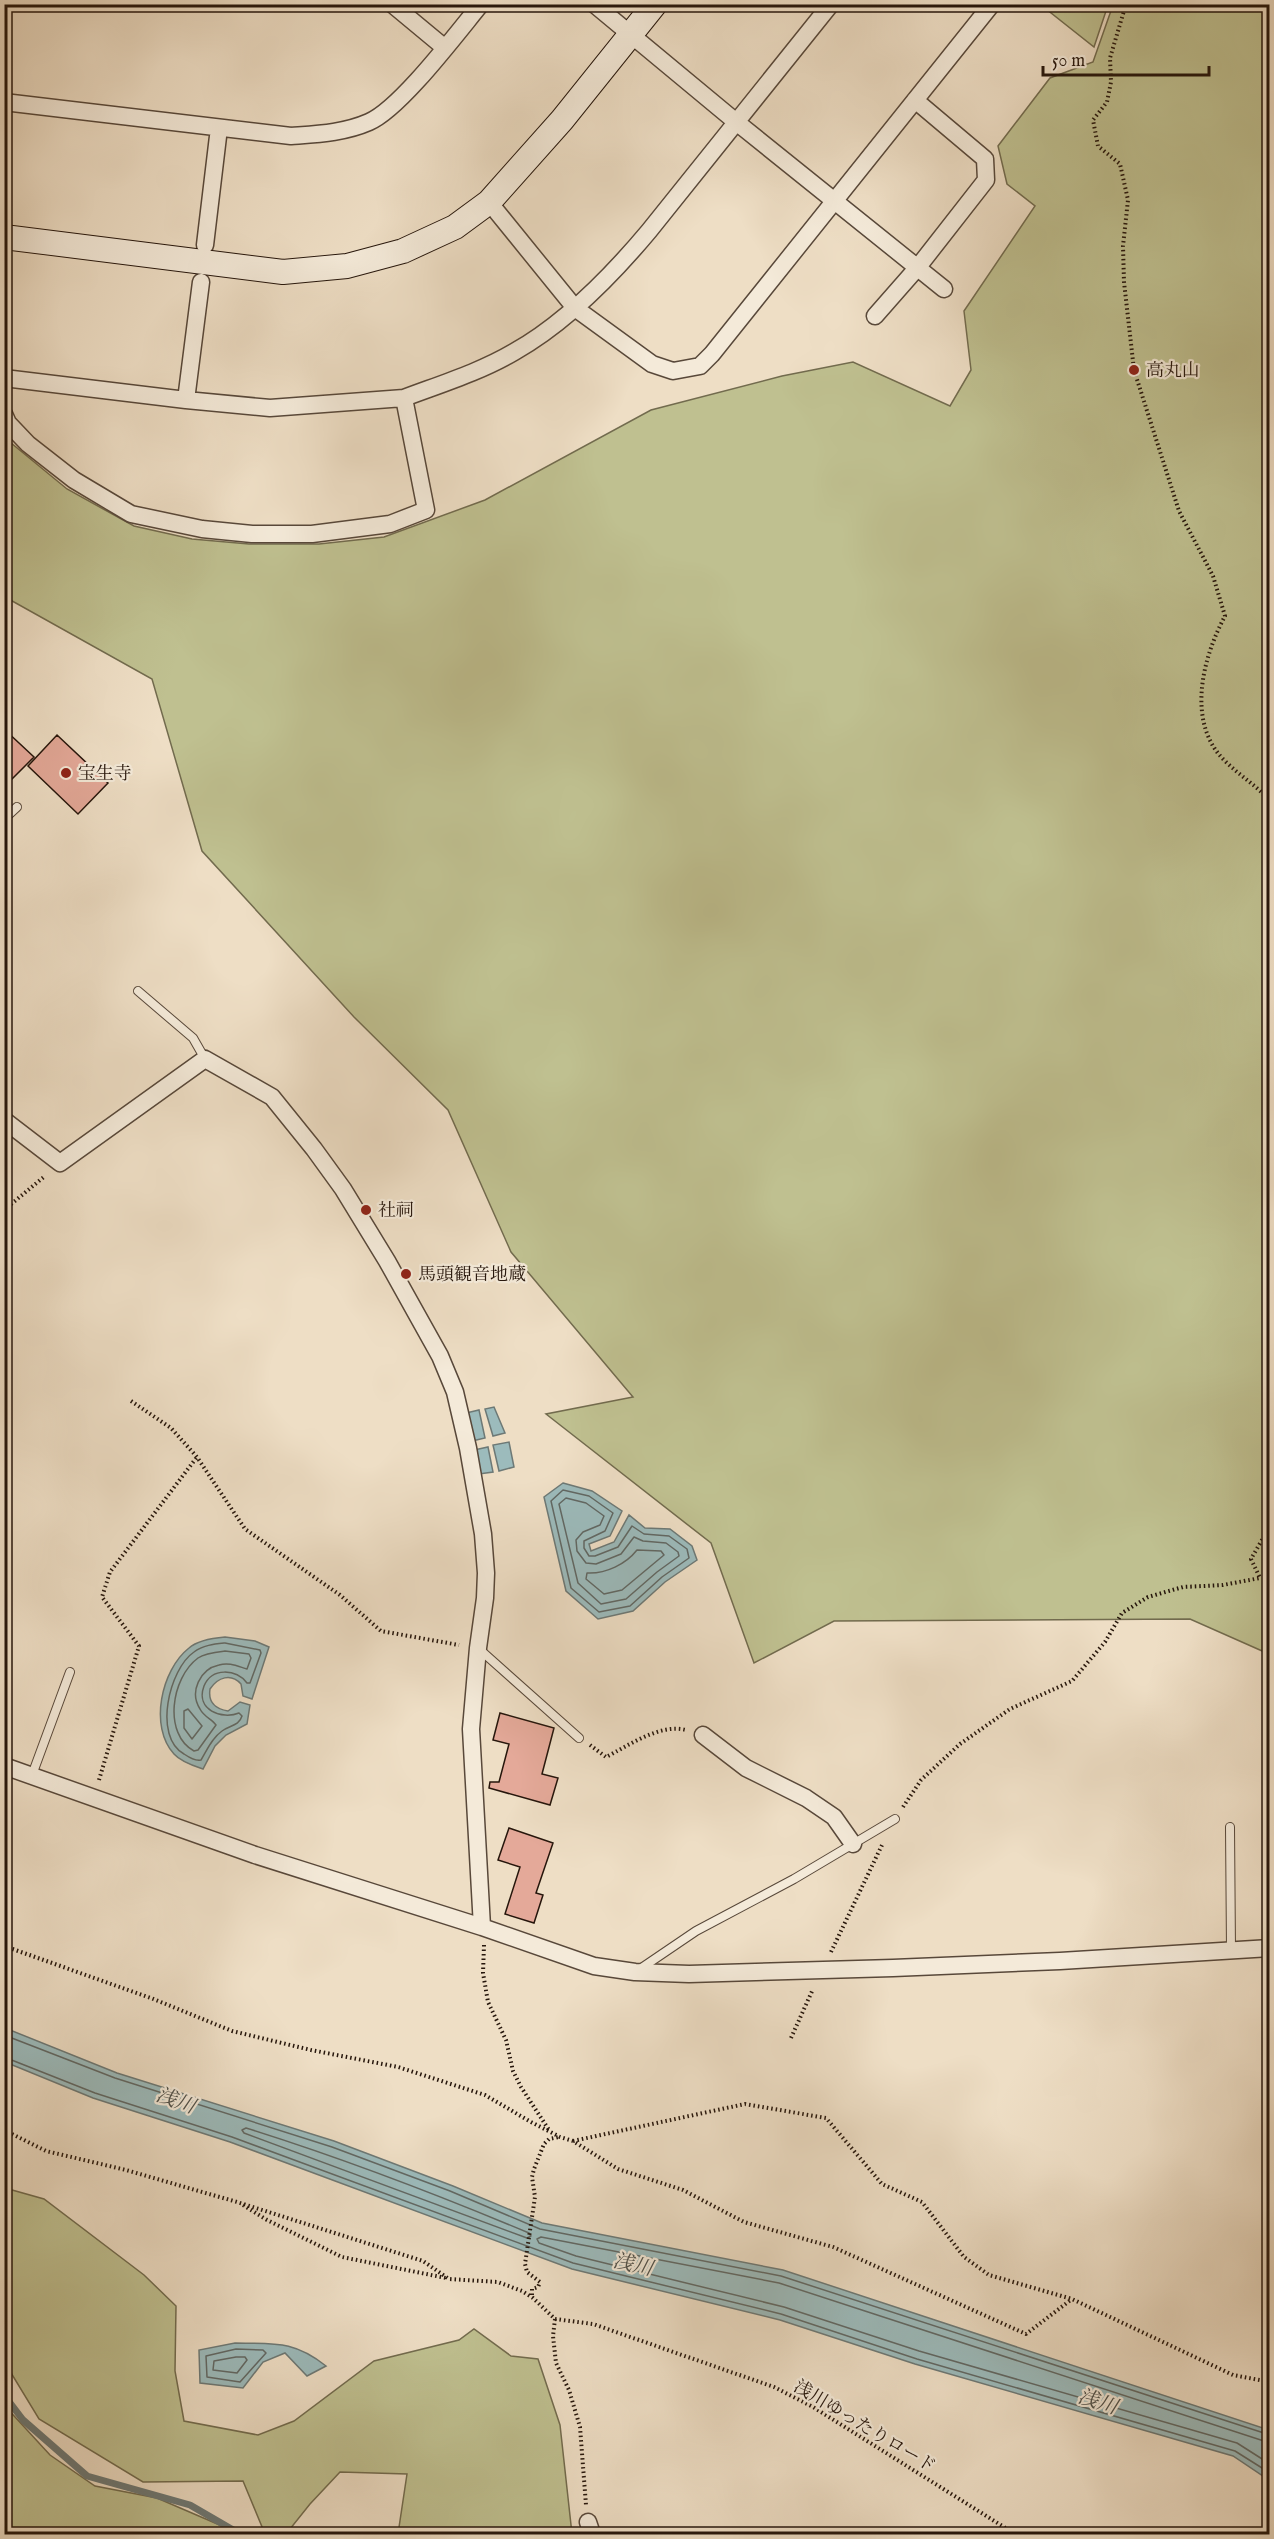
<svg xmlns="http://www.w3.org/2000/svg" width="1274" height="2539" viewBox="0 0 1274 2539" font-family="'IM FELL English','Noto Serif JP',serif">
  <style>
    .green { fill: #bfc090; stroke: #726b4e; stroke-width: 1.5 }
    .water { fill: #9cbbbc; stroke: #6d7976; stroke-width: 1.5 }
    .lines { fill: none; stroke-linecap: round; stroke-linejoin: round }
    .shore { stroke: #616864; stroke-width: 1.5 }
    .stream { stroke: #6d7976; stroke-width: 7 }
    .building { fill: #e4a999; stroke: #26160c; stroke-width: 1.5 }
    .lane-casing { stroke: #58483a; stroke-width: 10 }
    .street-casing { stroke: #58483a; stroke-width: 19 }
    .secondary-casing { stroke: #26160c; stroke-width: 26 }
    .path { stroke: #26160c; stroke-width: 4; stroke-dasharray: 1.5 3; stroke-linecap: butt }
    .lane { stroke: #f4ead9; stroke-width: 8 }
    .street { stroke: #f4ead9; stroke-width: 16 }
    .secondary { stroke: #f4ead9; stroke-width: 24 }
    .poi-dot { fill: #8f2418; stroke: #f4ead9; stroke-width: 2 }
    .labels { text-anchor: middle; stroke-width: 4.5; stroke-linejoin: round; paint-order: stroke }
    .poi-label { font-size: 18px; fill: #26160c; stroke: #f4ead9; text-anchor: start }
    .street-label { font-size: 18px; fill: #26160c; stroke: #f4ead9 }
    .water-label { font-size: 20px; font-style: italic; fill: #4f504a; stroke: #f4ead9 }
  </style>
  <rect width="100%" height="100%" fill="#eedec5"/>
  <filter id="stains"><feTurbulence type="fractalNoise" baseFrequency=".00333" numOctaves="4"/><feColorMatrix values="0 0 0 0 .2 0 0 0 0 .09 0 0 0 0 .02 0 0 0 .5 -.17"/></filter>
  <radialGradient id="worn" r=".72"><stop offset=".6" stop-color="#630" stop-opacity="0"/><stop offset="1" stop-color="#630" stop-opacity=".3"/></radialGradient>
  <!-- green -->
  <path class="green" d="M1041 5H1108L1094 47Z
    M1113 5H1269V1654L1190 1619 834 1621 754 1663 711 1543 546 1414 633 1397 511 1252 448 1110 354 1017 202 851 152 679 5 597V438L67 489 134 526 192 539 249 544H319L384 537 485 500 651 410 782 376 853 362 950 406 971 370 964 311 1035 206 1007 184 998 146 1050 78 1093 62Z
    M5 2188 44 2199 144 2275 176 2306 175 2371 184 2421 258 2435 294 2421 374 2361 459 2340 474 2329 511 2356 538 2359 560 2425 572 2534H398L407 2474 340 2472 310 2504 286 2534H265L243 2481 143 2482 39 2419 5 2363Z
    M4 2405 50 2455 95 2486 157 2498 222 2526 232 2534H5Z"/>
  <!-- water -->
  <path class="water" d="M494 1407 505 1433 493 1436 485 1409Z
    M479 1410 485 1438 472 1441 466 1413Z
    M509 1442 514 1467 499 1471 493 1445Z
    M488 1447 493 1472 479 1474 474 1450Z
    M563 1483 592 1491 622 1511 610 1536 589 1544 591 1551 614 1542 629 1515 645 1528 670 1529 692 1546 697 1560 665 1582 633 1611 598 1619 566 1591 544 1497Z
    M225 1637 255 1641 269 1647 252 1699 243 1696 241 1684C231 1673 218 1677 210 1689 208 1702 215 1709 228 1711L240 1702 250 1705 247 1724 226 1735 215 1746 203 1769C194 1766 181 1762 174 1754 149 1727 161 1670 189 1648 198 1640 213 1638 225 1637Z
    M5 2028 117 2073 334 2141 453 2186 542 2223 783 2270 1269 2430V2480L1233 2456 915 2364 780 2320 572 2269 230 2142 93 2098 5 2062Z
    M235 2343C274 2344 293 2340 326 2366L307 2376 285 2353 263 2362 243 2388 200 2383 199 2350Z"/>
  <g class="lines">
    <!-- shore -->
    <path class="shore" d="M563 1490 589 1496 613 1513 605 1531 584 1541V1548L589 1556H595L618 1547 632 1526 644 1534 669 1536 687 1549 689 1558 662 1577 630 1606 599 1612 571 1588 551 1501Z
      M566 1498 586 1503 604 1516 600 1525 583 1532 576 1540 577 1551 586 1563 596 1564 621 1554 634 1537 643 1541 666 1543 678 1552 679 1556 657 1572 626 1599 601 1604 578 1583 559 1504Z
      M637 1550 661 1551 664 1555 622 1590 604 1594 586 1579 587 1573C606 1574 626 1564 637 1550Z
      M225 1643 260 1650 261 1653 250 1683H247C236 1669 212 1667 204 1686 195 1710 222 1720 239 1713L242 1716C239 1726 230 1725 222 1731 212 1738 207 1750 201 1760 195 1761 190 1758 184 1754 153 1737 169 1669 194 1652 203 1645 215 1644 225 1643Z
      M225 1651 249 1654 251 1658 247 1669C237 1666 229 1662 219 1665 200 1669 189 1692 200 1709 204 1717 212 1719 216 1725L198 1750 194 1751C163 1734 171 1678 198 1658 205 1653 216 1652 225 1651Z
      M188 1709 202 1726 192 1739 184 1728V1711Z
      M4 2035 115 2078 332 2147 450 2191 540 2229 781 2276 1270 2435
      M4 2057 95 2093 232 2137 573 2263 781 2314 917 2359 1235 2451 1270 2473
      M246 2128C342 2158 436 2194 529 2233L531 2236 527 2238 244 2133 242 2130Z
      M236 2349 263 2350 266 2353 240 2382 207 2377 206 2356Z
      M236 2357H245L247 2360 237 2373 213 2370 214 2361Z
      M1270 2443 779 2283 541 2237 537 2239 539 2243 576 2256 784 2307 919 2351 1237 2443 1270 2464"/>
    <!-- stream -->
    <path class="stream" d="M4 2395 23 2420 87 2476 190 2505 240 2534"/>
  </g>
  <!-- building -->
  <path class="building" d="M4 729 34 757 4 787Z
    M57 735 108 783 78 814 28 766Z
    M500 1713 554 1728 542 1774 558 1778 550 1805 489 1788 490 1782H499L509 1744 493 1740Z
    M509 1828 553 1843 536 1893 543 1895 534 1923 505 1914 520 1867 498 1860Z"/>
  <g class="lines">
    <defs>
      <path id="lane" d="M4 819 17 807
        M138 991 193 1038 205 1059
        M478 1648 579 1738
        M32 1775 70 1672
        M1230 1827 1231 1950
        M640 1969 696 1931 794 1879 895 1819"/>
      <path id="street" d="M392 4 445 48
        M594 4 735 121 944 289
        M4 102 291 136C317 134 344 133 369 122 400 109 457 33 481 4
        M489 202 575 308 652 364 673 371 700 366 712 354 992 4
        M205 245 219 128
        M875 316 918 267 986 180 985 159 915 100
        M4 378 186 400 270 408 404 398
        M186 400 201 282
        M4 414 8 423 28 444 74 480 131 514 202 529 252 534H312L390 524 426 510 404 398C441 384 480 372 514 352 564 324 613 274 649 231L831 4
        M4 1120 60 1163 205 1059 272 1097 314 1149 343 1189 387 1261 440 1356 455 1392 468 1448 483 1534 486 1573 485 1598 478 1648 471 1729 482 1927
        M703 1735 746 1768 806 1798 834 1817 853 1844
        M4 1766 255 1855 482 1927 594 1966 635 1972 689 1974 893 1968 1060 1961 1270 1948
        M588 2522 592 2534"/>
      <path id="secondary" d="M4 237 283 272 347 266 403 251 455 227 489 202 562 120 655 4"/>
    </defs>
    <!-- lane casing -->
    <use href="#lane" class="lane-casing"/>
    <!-- street casing -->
    <use href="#street" class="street-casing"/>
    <!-- secondary casing -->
    <use href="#secondary" class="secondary-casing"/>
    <!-- path -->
    <path class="path" d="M1126 4 1110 58 1111 82 1107 102 1093 120 1098 146 1120 164 1128 200 1123 246 1124 282 1134 370 1179 511 1213 576 1225 616C1202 659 1186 723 1225 761 1240 776 1256 785 1270 801
      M4 1210 45 1176
      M131 1401 171 1428 197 1457 245 1529 340 1595 381 1631 459 1645
      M590 1745 606 1757C628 1746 660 1723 686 1730
      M99 1780 139 1646 102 1597 110 1572 197 1457
      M903 1807 921 1780 960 1744 1010 1709 1072 1681 1105 1642 1122 1613 1148 1597 1183 1587 1223 1585 1260 1578 1251 1559 1270 1526
      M484 1945 483 1973 488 2002 506 2040 513 2071 521 2087 549 2130
      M4 1946 151 1998 232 2031 311 2050 398 2067 485 2095 531 2122 560 2137 573 2141 618 2169 683 2190 744 2222 833 2247 1026 2334 1072 2299
      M831 1952 882 1845
      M791 2038 813 1989
      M4 2130 46 2151 126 2170 237 2202 423 2261 449 2279 498 2282 522 2291 533 2298 555 2319
      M573 2141 745 2104 826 2118 882 2184 922 2202 964 2257 989 2275 1072 2299 1233 2375 1270 2382
      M243 2205 267 2220 342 2257 446 2278
      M532 2295V2289L538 2287 540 2282 527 2272 525 2264 535 2197 532 2177 534 2169 544 2144 549 2139 559 2137
      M555 2319 593 2324 774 2387 813 2407 1015 2534
      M555 2319 553 2336 556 2363 569 2390 580 2427 586 2505"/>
    <!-- lane -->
    <use href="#lane" class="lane"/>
    <!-- street -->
    <use href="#street" class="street"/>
    <!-- secondary -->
    <use href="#secondary" class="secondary"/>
  </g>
  <!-- markers -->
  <g class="poi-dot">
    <circle cx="1134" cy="370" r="6"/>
    <circle cx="66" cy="773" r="6"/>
    <circle cx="366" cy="1210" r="6"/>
    <circle cx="406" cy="1274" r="6"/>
  </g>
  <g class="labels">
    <!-- poi labels -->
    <g class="poi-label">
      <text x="1146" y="376">高丸山</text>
      <text x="78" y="779">宝生寺</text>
      <text x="378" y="1216">社祠</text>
      <text x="418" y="1280">馬頭観音地蔵</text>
    </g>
    <!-- street labels -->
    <g class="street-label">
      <text transform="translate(865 2426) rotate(31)" y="6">浅川ゆったりロード</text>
    </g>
    <!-- water labels -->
    <g class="water-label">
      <text transform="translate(176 2100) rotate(20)" y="7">浅川</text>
      <text transform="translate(633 2264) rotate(13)" y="7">浅川</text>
      <text transform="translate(1098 2401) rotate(18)" y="7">浅川</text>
    </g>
  </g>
  <!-- margin -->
  <rect width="1274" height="2539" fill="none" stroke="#eedec5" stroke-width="24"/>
  <rect x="6" y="6" width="1262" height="2527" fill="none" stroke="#26160c" stroke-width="3"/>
  <rect x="12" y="12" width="1250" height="2515" fill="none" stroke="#26160c" stroke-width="1.5"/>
  <!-- scale -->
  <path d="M1043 66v9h166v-9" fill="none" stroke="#26160c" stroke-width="3"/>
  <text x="1052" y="66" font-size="18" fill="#26160c" stroke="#f4ead9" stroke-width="4.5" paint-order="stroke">50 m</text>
  <rect width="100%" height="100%" filter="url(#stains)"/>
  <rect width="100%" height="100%" fill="url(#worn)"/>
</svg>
